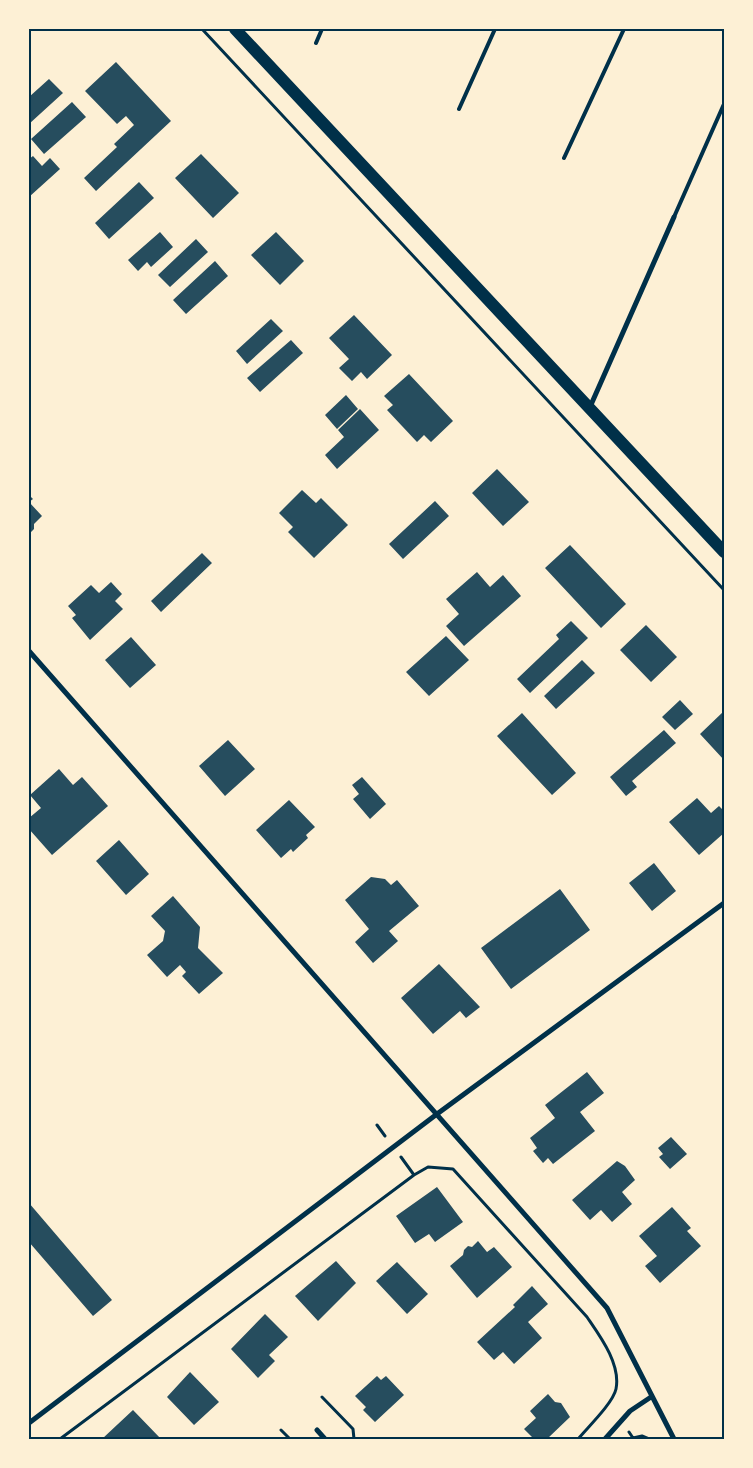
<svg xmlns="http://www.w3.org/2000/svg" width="753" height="1468" viewBox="0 0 753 1468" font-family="Karla,sans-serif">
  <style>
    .building { fill: #264d5e }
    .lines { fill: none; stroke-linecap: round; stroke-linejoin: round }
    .path { stroke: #003049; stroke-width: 3 }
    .service { stroke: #003049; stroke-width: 4 }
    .minor { stroke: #003049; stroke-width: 5 }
    .primary { stroke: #003049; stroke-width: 12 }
    .neatline { fill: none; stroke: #003049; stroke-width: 2 }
  </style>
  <rect width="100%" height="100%" fill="#fdf0d5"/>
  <!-- building -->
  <path class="building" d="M116 62 171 121 96 191 84 178 117 147 114 144 134 125 126 116 117 124 85 91Z
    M49 79 63 93 29 124V97Z
    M72 102 86 117 44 154 31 139Z
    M201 154 239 193 213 218 175 178Z
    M33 156 42 166 50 158 60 169 29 197V159Z
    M139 182 154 198 109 239 95 223Z
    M160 232 173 247 151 267 147 262 138 271 128 260Z
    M276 232 304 261 280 285 251 255Z
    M196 239 208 252 170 287 158 275Z
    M215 261 228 276 186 314 173 300Z
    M354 315 392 355 367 379 361 372 352 381 339 368 349 359 329 338Z
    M271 319 283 331 247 364 236 351Z
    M291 340 303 353 260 392 247 378Z
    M409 374 453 421 431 442 424 435 417 442 387 410 393 405 384 396Z
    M346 395 358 409 337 429 325 415Z
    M360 409 379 430 337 469 325 455 344 437 338 430Z
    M497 469 529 502 503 526 472 493Z
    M302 490 316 503 321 498 348 525 314 558 288 532 293 527 279 513Z
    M29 495 33 499 29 502 42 516 34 524V529L29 534Z
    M435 501 449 516 403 559 389 544Z
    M570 545 626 604 601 628 545 568Z
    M202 553 212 563 161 612 151 601Z
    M477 572 490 587 503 575 521 596 464 646 446 626 459 614 446 599Z
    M111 582 122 594 115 601 123 609 90 640 72 618 76 615 68 606 91 585 99 593Z
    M571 621 588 638 530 693 517 679 559 639 556 635Z
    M646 625 677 657 651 682 620 650Z
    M446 636 469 660 429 696 406 672Z
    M131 637 156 665 130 688 105 660Z
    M582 660 595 673 556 709 544 696Z
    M680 700 693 714 675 730 662 717Z
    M724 711V760L700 734Z
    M522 713 576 773 552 795 497 736Z
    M664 730 676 743 632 781 637 787 626 796 610 777Z
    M228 740 255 769 225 796 199 766Z
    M59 769 73 785 82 777 108 806 52 855 29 829V818L41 808 30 795Z
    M362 777 386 804 370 819 353 799 359 794 352 785Z
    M697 798 711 813 719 806 724 811V833L699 855 669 822Z
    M289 800 315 827 306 835 308 838 293 852 291 849 281 858 256 830Z
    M119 840 149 874 126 895 96 861Z
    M654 863 676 891 652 911 629 883Z
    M371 877 385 879 391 885 397 880 419 906 389 931 398 941 373 963 355 942 369 929 345 900Z
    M560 889 590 930 511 989 481 948Z
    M173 896 200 927 198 948 223 973 199 994 182 976 186 972 180 965 167 977 147 955 163 941 165 931 151 916Z
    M439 964 480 1007 466 1018 460 1011 433 1034 401 998Z
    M587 1072 604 1093 580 1112 595 1131 553 1164 548 1158 543 1163 533 1151 537 1148 530 1138 555 1118 545 1105Z
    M671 1137 687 1154 670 1169 659 1157 663 1154 658 1148Z
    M617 1161 625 1166 635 1180 622 1192 632 1204 612 1222 601 1210 590 1220 572 1200Z
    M437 1187 463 1222 435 1242 429 1234 415 1243 396 1216Z
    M29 1203 112 1300 93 1316 29 1242Z
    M672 1207 691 1228 687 1231 701 1246 660 1283 645 1266 657 1256 639 1236Z
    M478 1241 487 1252 494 1247 512 1267 477 1298 450 1266 463 1255 464 1250 468 1246 472 1247Z
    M336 1261 356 1283 318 1321 295 1296Z
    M397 1262 428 1294 407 1314 376 1281Z
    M532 1286 548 1304 528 1322 542 1338 514 1364 503 1352 494 1360 477 1342 515 1307 513 1305Z
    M265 1314 288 1337 269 1355 275 1361 258 1378 231 1349Z
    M190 1372 219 1402 194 1425 167 1397Z
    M377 1376 381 1380 386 1376 404 1395 375 1422 363 1410 366 1407 355 1396Z
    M548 1394 555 1402 561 1403 570 1417 547 1439H534L524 1429 536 1418 530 1411Z
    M133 1410 161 1439H102L118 1424Z"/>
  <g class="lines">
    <!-- path -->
    <path class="path" d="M202 29 724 590
      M377 1125 385 1136
      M401 1157 414 1175 428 1167 453 1169 587 1317C600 1336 621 1364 616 1389 613 1403 588 1427 578 1439
      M322 1397 353 1429 354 1439
      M281 1430 290 1439
      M629 1432 633 1438 642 1436 649 1439
      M60 1439 414 1175"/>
    <!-- service -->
    <path class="service" d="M316 43 322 29
      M459 109 495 29
      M564 158 624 29
      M674 217 724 104"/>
    <!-- minor -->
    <path class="minor" d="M590 407 674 217
      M29 651 607 1308 674 1439
      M29 1423 437 1114 724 903
      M317 1430 325 1439
      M605 1439 630 1411 651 1397"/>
    <!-- primary -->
    <path class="primary" d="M235 29 724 552"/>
  </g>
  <!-- border -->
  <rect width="753" height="1468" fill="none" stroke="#fdf0d5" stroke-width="60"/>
  <rect x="30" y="30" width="693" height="1408" class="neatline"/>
</svg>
